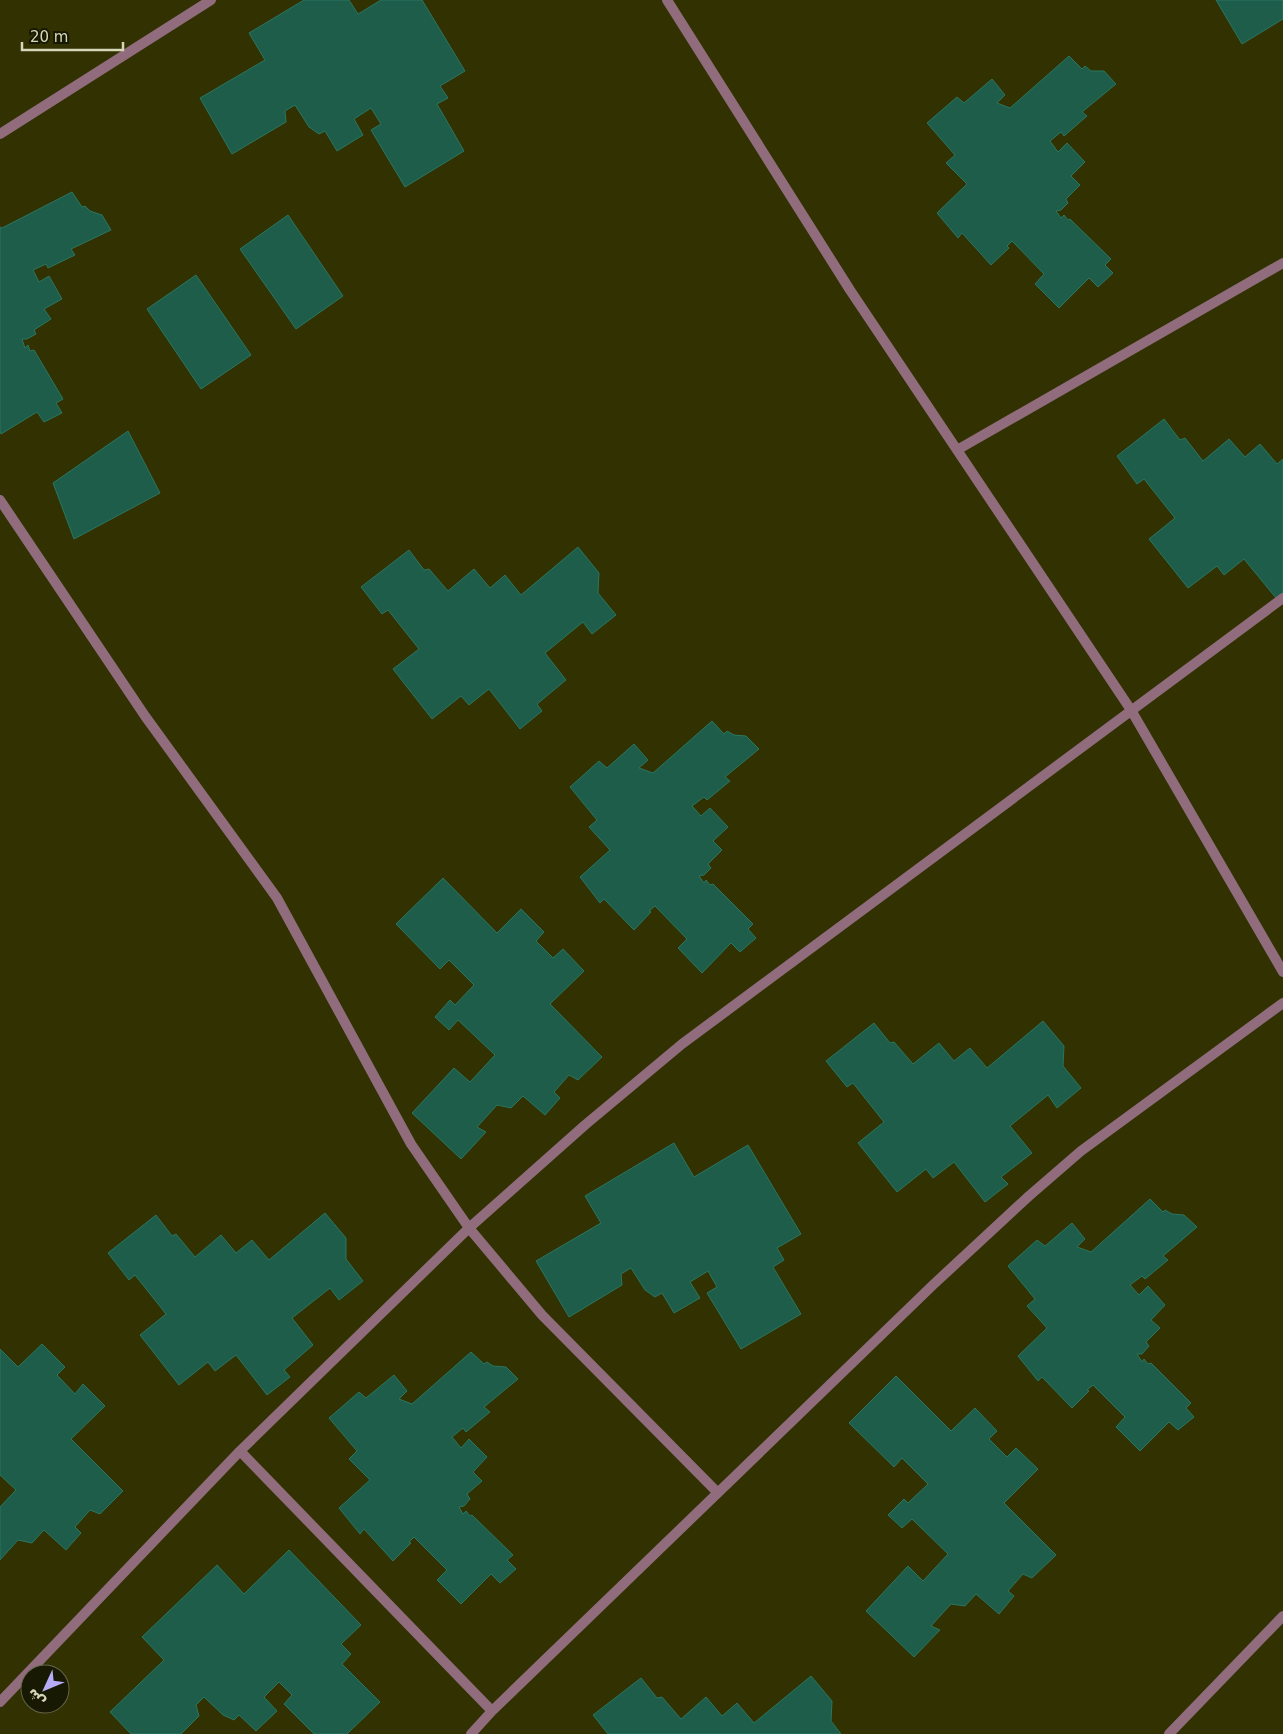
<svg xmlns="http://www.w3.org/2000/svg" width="1283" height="1734" viewBox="0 0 1283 1734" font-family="'DejaVu Sans','Noto Naskh Arabic',sans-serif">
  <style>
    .building { fill: #1e5d4a; stroke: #2b7660 }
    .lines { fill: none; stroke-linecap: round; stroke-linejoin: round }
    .street { stroke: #916c7d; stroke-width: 10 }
  </style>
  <rect width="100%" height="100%" fill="#313101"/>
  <!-- building -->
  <path class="building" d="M304 0H349L358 14 381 0H422L465 71 440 86 448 98 437 104 464 151 405 187 371 130 381 124 371 108 354 119 363 135 337 151 325 131 319 134 309 127 295 105 285 111 286 122 232 154 200 98 265 60 249 33Z
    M1216 0H1283V19L1242 44Z
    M1069 56 1082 69 1085 66 1091 71H1104L1116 84 1082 112 1087 116 1064 136 1061 132 1050 141 1058 152 1067 143 1085 162 1071 176 1080 185 1066 199 1068 203 1061 210 1056 211 1061 218 1064 215 1068 220 1070 219 1111 259 1105 265 1113 273 1098 287 1089 278 1059 308 1035 284 1044 274 1012 241 1007 246 1009 248 991 265 962 233 958 238 937 213 967 184 946 163 955 155 927 123 957 97 964 103 992 79 1005 95 997 103 1010 108Z
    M72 192 82 207 85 206 90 211 102 215 111 230 71 249 75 255 48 268 46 264 33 270 39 282 49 276 62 299 44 309 51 319 34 330 36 334 27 339H22L25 348 28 345 30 351 34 350 63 399 56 403 62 413 44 422 37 412 1 434 0 431V227L2 228Z
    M288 215 343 296 296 329 240 249Z
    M196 275 251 355 201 389 147 309Z
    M1164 419 1180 440 1185 438 1203 461 1229 439 1245 457 1260 444 1277 464 1283 459V593L1276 598 1244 559 1224 575 1217 566 1188 588 1149 539 1175 518 1144 479 1137 484 1117 456Z
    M128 431 160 493 74 539 53 483Z
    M578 547 599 573 598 593 616 615 592 634 583 622 545 653 566 680 537 704 542 711 520 729 489 689 469 705 461 696 432 719 393 669 419 649 388 610 382 614 361 587 409 550 424 570 429 569 448 591 474 569 490 588 505 575 521 595Z
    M712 721 724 734 727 731 734 735 746 736 759 749 725 777 730 781 707 800 704 797 692 806 701 816 710 808 728 827 713 841 722 850 708 864 711 868 704 875 699 876 704 883 706 880 710 885 713 884 753 924 748 929 756 938 740 952 731 943 702 973 678 948 687 939 655 906 649 911 651 912 634 930 604 899 600 903 580 877 610 850 589 827 597 820 570 787 599 761 607 768 634 744 648 760 639 768 653 773Z
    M443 878 497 933 521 909 544 932 536 941 553 958 563 949 584 971 550 1004 602 1057 578 1080 569 1075 554 1092 560 1098 545 1115 523 1096 511 1108 497 1105 477 1127 486 1132 461 1159 412 1113 454 1068 470 1082 495 1055 458 1020 449 1030 435 1017 450 1000 455 1005 474 985 449 960 440 969 396 924Z
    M1043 1021 1064 1046 1063 1066 1081 1088 1057 1108 1048 1095 1010 1126 1032 1153 1001 1177 1008 1184 985 1202 954 1162 933 1178 926 1169 897 1192 858 1143 884 1122 853 1083 847 1087 826 1061 874 1023 890 1043 894 1042 913 1064 939 1043 954 1061 970 1048 987 1068Z
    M674 1143 694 1177 748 1145 801 1234 777 1248 784 1260 773 1267 801 1314 741 1349 707 1293 717 1287 708 1271 690 1282 700 1298 674 1313 662 1293 655 1297 645 1290 631 1268 621 1274 622 1285 569 1317 536 1261 601 1223 585 1196Z
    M1150 1199 1163 1212 1165 1210 1172 1214 1184 1215 1197 1227 1163 1256 1168 1260 1145 1279 1142 1276 1130 1285 1139 1295 1148 1286 1165 1305 1151 1320 1160 1328 1146 1342 1149 1346 1142 1354H1137L1142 1362 1144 1359 1148 1364 1151 1363 1191 1403 1186 1408 1194 1417 1178 1430 1169 1422 1140 1451 1116 1427 1125 1417 1093 1385 1087 1390 1089 1391 1072 1408 1042 1377 1038 1381 1018 1356 1047 1328 1027 1306 1035 1299 1008 1266 1037 1240 1045 1246 1072 1223 1085 1239 1077 1247 1091 1252Z
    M325 1213 346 1238V1259L363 1281 339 1300 330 1288 292 1318 313 1345 284 1370 290 1377 267 1395 236 1355 215 1371 208 1362 179 1385 140 1335 166 1314 135 1275 129 1280 108 1253 156 1215 172 1236 176 1234 195 1257 221 1235 236 1253 252 1240 269 1260Z
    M42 1344 65 1367 57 1375 75 1394 83 1384 105 1406 71 1439 123 1491 100 1514 90 1510 75 1527 81 1533 66 1550 44 1530 32 1543 18 1540 0 1560V1507L16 1490 0 1475V1349L18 1367Z
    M471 1352 484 1364 487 1362 493 1366 506 1367 518 1379 484 1407 490 1412 466 1432 463 1428 452 1437 461 1448 469 1439 487 1457 473 1472 482 1481 467 1494 470 1499 464 1506 459 1507 463 1514 466 1511 470 1516 472 1515 513 1555 507 1560 516 1569 500 1583 491 1574 461 1604 437 1580 447 1570 414 1537 409 1542 411 1543 393 1561 364 1529 360 1534 339 1508 370 1480 349 1459 357 1451 329 1418 359 1392 366 1398 394 1375 407 1391 399 1399 412 1404Z
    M896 1376 951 1431 975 1408 997 1431 989 1439 1007 1457 1016 1448 1038 1469 1004 1503 1056 1555 1032 1578 1023 1574 1008 1591 1014 1596 999 1614 976 1594 965 1606 951 1604 931 1626 940 1630 914 1657 866 1611 908 1566 923 1581 948 1554 912 1519 902 1528 888 1515 904 1499 908 1503 928 1484 902 1458 894 1467 849 1423Z
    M289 1550 361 1625 341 1644 351 1654 342 1664 380 1702 347 1734H314L284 1704 292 1695 279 1682 264 1697 277 1711 256 1731 239 1715 234 1720 223 1715 204 1697 196 1705 199 1716 181 1734H131L110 1712 164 1660 142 1637 217 1565 244 1594Z
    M811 1676 832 1701 831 1721 841 1734H608L593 1715 641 1678 657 1698 662 1697 681 1719 706 1697 722 1716 737 1703 754 1723Z"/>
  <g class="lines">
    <!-- street -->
    <path class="street" d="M667 0 850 290 1131 710 1283 972
      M0 134 211 0
      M957 450 1283 263
      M0 500 145 716 277 898 411 1144 469 1228 542 1315 718 1493
      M240 1451 492 1711
      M0 1702 240 1451 469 1228 585 1125 682 1044 1283 598
      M471 1734 492 1711 934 1284 1029 1196 1081 1151 1283 1003
      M1169 1734 1283 1616"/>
  </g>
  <!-- north arrow -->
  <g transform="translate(45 1689) rotate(226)"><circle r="24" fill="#181902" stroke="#64654b"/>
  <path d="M0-4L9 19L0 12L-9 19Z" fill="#b6acf8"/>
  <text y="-8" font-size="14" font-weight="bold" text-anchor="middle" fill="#d5d7b8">ش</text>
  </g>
  <!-- scale -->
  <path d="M22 42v8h101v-8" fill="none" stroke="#d5d7b8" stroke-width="2.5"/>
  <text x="30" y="42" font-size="15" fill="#d5d7b8" stroke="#181902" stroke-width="4" paint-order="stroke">20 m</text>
</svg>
